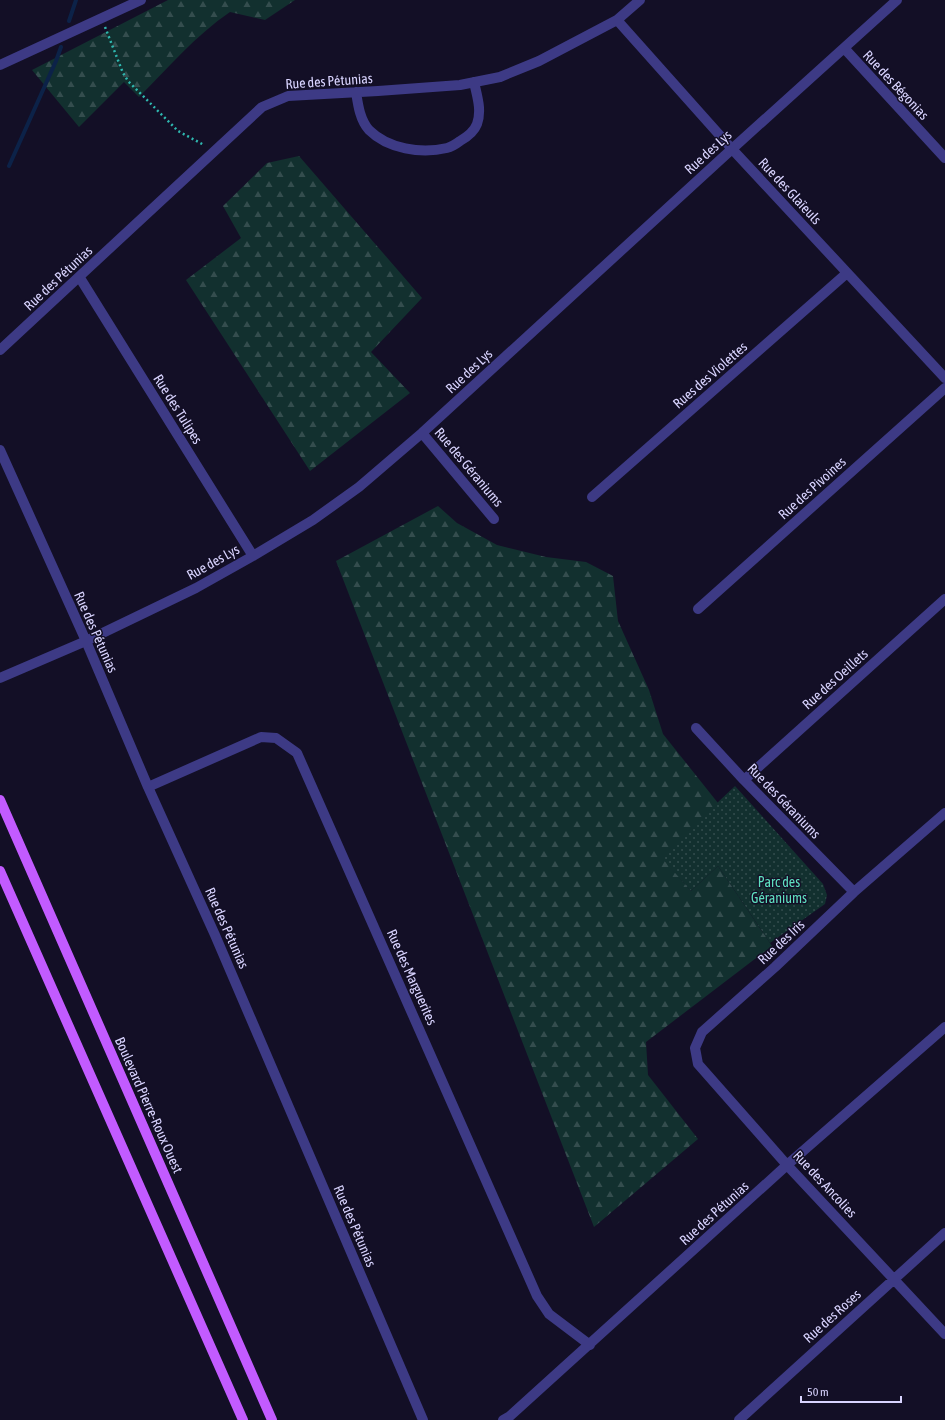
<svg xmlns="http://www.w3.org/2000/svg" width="945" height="1420" viewBox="0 0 945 1420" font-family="'Asap Condensed',sans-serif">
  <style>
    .green { fill: url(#green-dots) }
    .forest { fill: url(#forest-firs) }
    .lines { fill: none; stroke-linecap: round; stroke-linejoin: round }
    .stream { stroke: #0c2248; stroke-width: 4 }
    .path { stroke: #2fb8b0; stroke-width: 2.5; stroke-dasharray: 2 3; stroke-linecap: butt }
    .minor { stroke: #3d3a85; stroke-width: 10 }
    .major { stroke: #c25bff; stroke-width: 10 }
    .labels { text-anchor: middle; stroke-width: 3; stroke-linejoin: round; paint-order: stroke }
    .street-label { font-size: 14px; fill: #d9d4ff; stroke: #130f26 }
    .park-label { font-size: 14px; fill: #5fe0c0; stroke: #130f26 }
  </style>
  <defs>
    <pattern id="green-dots" width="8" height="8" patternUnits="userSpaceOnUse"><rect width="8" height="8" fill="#12302f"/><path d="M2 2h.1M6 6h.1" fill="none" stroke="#344d4e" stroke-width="1.8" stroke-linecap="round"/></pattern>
    <pattern id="forest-firs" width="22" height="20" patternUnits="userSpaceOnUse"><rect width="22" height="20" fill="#12302f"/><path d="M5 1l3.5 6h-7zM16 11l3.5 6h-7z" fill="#344d4e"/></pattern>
  </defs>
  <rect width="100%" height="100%" fill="#130f26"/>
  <!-- green -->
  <path class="green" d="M735 786 823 884 827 895 825 904 770 943 718 866 691 891 660 857Z"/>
  <!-- forest -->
  <path class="forest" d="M168 0H295L265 20 230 12C196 35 168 68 139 97L124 82 79 127 32 70Z
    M299 156 422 298 371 352 410 393 310 471 186 280 241 238 223 206 267 163Z
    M438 506 457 523 497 545 546 557 586 562 613 576 618 621 649 690 663 734 718 803 661 857 691 891 718 866 772 946 646 1042 648 1075 698 1139 594 1227 336 561Z"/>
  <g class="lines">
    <!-- stream -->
    <path class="stream" d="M69 21 76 0
      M9 166 56 61 61 47"/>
    <!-- path -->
    <path class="path" d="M105 27 123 73 128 81 178 131 204 145"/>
    <!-- minor -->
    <path class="minor" d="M617 20 732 149 945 378
      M844 48 945 158
      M0 65 141 0
      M356 92C358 105 360 120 369 130 388 149 421 154 447 148 451 147 456 144 460 141 467 137 474 132 477 124 482 110 477 96 474 82
      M80 278 253 556
      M0 350 262 107 288 96 378 91 460 85 500 77 539 61 617 20 640 0
      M422 433 494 519
      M0 450 86 641 148 787 215 935 423 1420
      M592 497 847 273
      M698 609 945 388
      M0 678 86 641 196 588 253 556 313 520 359 487 422 433 732 149 897 0
      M696 728 744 780 854 892
      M744 780 945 599
      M148 787 261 737 276 738 297 753 537 1296 549 1314 590 1345
      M945 813 854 892 775 967 702 1032 695 1048 698 1064 787 1165 945 1334
      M503 1420 510 1416 787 1165 945 1027
      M739 1420 945 1233"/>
    <!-- major -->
    <path class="major" d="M0 800 272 1420
      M0 871 243 1420"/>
  </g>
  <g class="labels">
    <!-- street labels -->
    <g class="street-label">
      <text transform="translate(329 81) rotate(-4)" y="5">Rue des Pétunias</text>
      <text transform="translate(896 85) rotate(47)" y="5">Rue des Bégonias</text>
      <text transform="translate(708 152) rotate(-42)" y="5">Rue des Lys</text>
      <text transform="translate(790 191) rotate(47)" y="5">Rue des Glaïeuls</text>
      <text transform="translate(58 278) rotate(-43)" y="5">Rue des Pétunias</text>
      <text transform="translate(469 371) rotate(-43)" y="5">Rue des Lys</text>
      <text transform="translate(710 375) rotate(-41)" y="5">Rues des Violettes</text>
      <text transform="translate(178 409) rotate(58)" y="5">Rue des Tulipes</text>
      <text transform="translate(469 467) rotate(50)" y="5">Rue des Géraniums</text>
      <text transform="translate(812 488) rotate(-42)" y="5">Rue des Pivoines</text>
      <text transform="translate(213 562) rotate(-29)" y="5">Rue des Lys</text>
      <text transform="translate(96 632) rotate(66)" y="5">Rue des Pétunias</text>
      <text transform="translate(835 679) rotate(-42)" y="5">Rue des Oeillets</text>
      <text transform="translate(784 801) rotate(46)" y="5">Rue des Géraniums</text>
      <text transform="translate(227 928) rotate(66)" y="5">Rue des Pétunias</text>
      <text transform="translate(781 942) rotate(-43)" y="5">Rue des Iris</text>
      <text transform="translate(412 977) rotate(66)" y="5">Rue des Marguerites</text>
      <text transform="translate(149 1105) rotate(66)" y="5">Boulevard Pierre-Roux Ouest</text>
      <text transform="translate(825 1184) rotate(47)" y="5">Rue des Ancolies</text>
      <text transform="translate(714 1213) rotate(-42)" y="5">Rue des Pétunias</text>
      <text transform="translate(355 1226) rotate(67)" y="5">Rue des Pétunias</text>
      <text transform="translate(832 1316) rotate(-42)" y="5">Rue des Roses</text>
    </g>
    <!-- park labels -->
    <g class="park-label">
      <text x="779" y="887">Parc des<tspan x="779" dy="16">Géraniums</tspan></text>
    </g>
  </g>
  <!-- scale -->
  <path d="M801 1396v6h100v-6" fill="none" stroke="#d9d4ff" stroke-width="2"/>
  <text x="807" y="1396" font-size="12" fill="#d9d4ff" stroke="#130f26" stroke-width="3" paint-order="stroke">50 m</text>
</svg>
